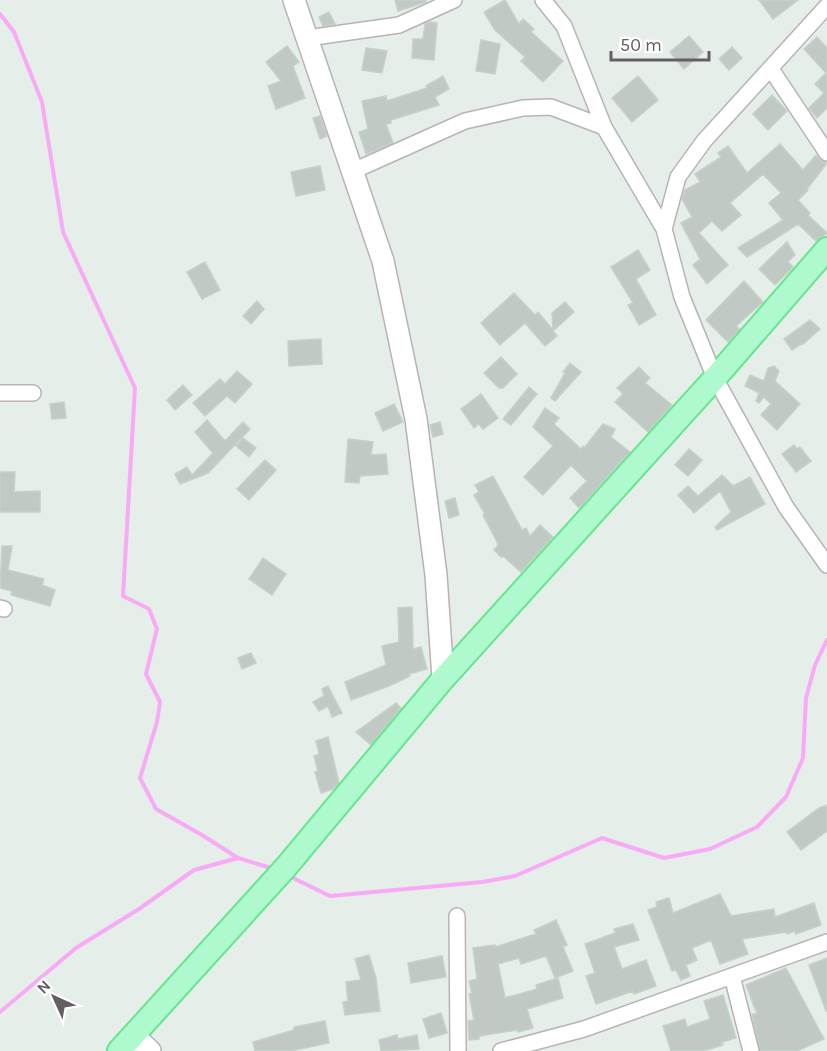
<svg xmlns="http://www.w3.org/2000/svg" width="827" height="1051" viewBox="0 0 827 1051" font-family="Karla,sans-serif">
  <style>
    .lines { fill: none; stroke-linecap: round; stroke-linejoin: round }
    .stream { stroke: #f8aaf7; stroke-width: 4 }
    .building { fill: #c1c9c4; stroke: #c4d2c7; stroke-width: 1.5 }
    .street-casing { stroke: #b9b2b7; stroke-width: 18 }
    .secondary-casing { stroke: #b9b1b7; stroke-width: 24 }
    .primary-casing { stroke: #65e68c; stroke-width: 26 }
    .street { stroke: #fff; stroke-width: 15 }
    .secondary { stroke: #fff; stroke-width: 21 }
    .primary { stroke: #aff9ce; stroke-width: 22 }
  </style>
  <rect width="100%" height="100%" fill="#e5eee8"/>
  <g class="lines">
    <!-- stream -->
    <path class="stream" d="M0 14 14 32 42 102 63 232 135 388 123 596 149 609 157 629 146 674 160 702 157 722 140 778 156 809 202 835 238 858
      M289 876 330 896 482 882 515 876 602 838 664 858 710 849 757 827 786 797 803 758 806 698 815 665 827 640
      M0 1012 76 948 139 909 194 870 238 858 274 869"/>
  </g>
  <!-- building -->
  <path class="building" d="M395 0H426V2L398 11Z
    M505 0 519 24 523 19 534 29 531 32 563 61 543 82 521 61 525 57 495 30 484 12Z
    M759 0H798L773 19Z
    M329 12 335 24 323 26 319 17Z
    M429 22 437 23 434 60 412 58 413 39H423L425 24Z
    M689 36 703 52 684 69 670 52Z
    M817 37 827 48V108L817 118 809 108 824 93 815 84 826 73 804 49Z
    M481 40 500 44 495 74 476 71Z
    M287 46 299 62 293 66 305 98 276 109 268 86 281 81 266 62Z
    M732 47 742 58 729 70 719 59Z
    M366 48 387 51 382 73 362 70Z
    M443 76 449 89 435 97 439 105 391 120V123L386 124 393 143 366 154 359 132 368 129 362 101 386 96 387 101 427 88 426 86Z
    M638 76 658 100 632 122 612 98Z
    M772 95 787 111 768 130 753 114Z
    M320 116 327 136 320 139 313 118Z
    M780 144 803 170 816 155 822 161 827 163 807 189 808 190 798 200 810 213 808 215 827 233 816 241 798 224 747 257 738 248 783 220 769 203 781 193 763 174 730 203 741 215 722 231 712 221 699 233 728 265 707 284 693 265 700 259 681 223 692 217 682 199 685 190 700 182 695 174 721 157 718 153 728 146 747 173Z
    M320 166 325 190 296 196 291 172Z
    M787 242 795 255 788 262 793 267 775 285 759 269Z
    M638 250 650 270 636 279 656 315 639 325 628 305 633 303 611 267Z
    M205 262 220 290 202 299 187 272Z
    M744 281 763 302 736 326 740 329 728 342 706 320Z
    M514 293 535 315 538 312 553 330 552 313 565 302 574 312 553 331 557 336 545 346 525 323 500 345 481 323Z
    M257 301 264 309 251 324 243 316Z
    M810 320 820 329 803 344V343L792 350 784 339Z
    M321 339 322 364 289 366 288 341Z
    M501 357 517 374 503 388H499L484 373Z
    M570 363 581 372 555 401 551 398 565 373 563 372Z
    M774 366 779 371 775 381 800 404 777 430 761 415 771 404 764 397 759 403 756 401 759 393 745 386 750 375 764 381 768 368Z
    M639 367 650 378 645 383 672 405 648 432 615 402 623 394 617 388Z
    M237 371 252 384 235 403 227 396 205 416 193 403 220 379 225 384Z
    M183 385 192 395 175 410 167 400Z
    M529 387 537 394 511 425 503 419Z
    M481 394 498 418 483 429 479 424 474 428 461 409Z
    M64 402 66 418 52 419 50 404Z
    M394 404 403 422 383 431 375 413Z
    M545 408 559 418 554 424 581 449 583 446 585 447 603 424 615 429 611 437 630 452 579 508 570 498 587 481 571 465 543 495 524 477 553 446 533 427Z
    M207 420 225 441 243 422 250 429 208 473 180 484 175 474 187 467 192 475 213 453 195 432Z
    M440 422 443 434 433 437 430 425Z
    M243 438 256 448 249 457 236 446Z
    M348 439 373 442 371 455 386 454 388 474 360 476 359 483 345 482Z
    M794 445 797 449 800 447 811 461 796 472 782 454Z
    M689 449 702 460 688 476 675 465Z
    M265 460 276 470 249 500 237 489Z
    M0 472H15L14 492 40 491V512H0Z
    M722 475 733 486 750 477 765 504 717 530 715 527 731 512 720 491 694 513 678 495 688 486 698 496Z
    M493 476 522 530 526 528 530 536 540 525 553 537 521 572 503 556 501 557 494 550 498 545 497 542 483 515 485 514 474 495 479 492 475 485Z
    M455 498 459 515 449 518 445 501Z
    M2 546H12L8 570 44 579 42 585 55 590 50 606 11 595 12 591 0 588Z
    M263 558 286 574 272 595 249 579Z
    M412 607 413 649 421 647 427 669 409 674 410 676 389 686 351 700 345 682 386 665 382 646 399 642 398 608Z
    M251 653 256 663 242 669 238 658Z
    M328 686 342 713 332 717 328 706 319 711 313 702 324 696 322 689Z
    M396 703 401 708 371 745 356 732Z
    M328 737 339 783 333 789 321 793 315 772 318 771 314 756 319 754 316 741Z
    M827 805V831L801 850 787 832 819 808Z
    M720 894 731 916 774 909 775 917 814 903 821 925 796 934 795 931 787 934 786 932 742 939 748 954 720 964 711 940 692 948 697 960 686 965 690 976 681 980 676 970 672 971 648 910 657 907 656 902 669 898 673 913Z
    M556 920 567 945 563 947 573 971 555 978 546 956 521 964 519 958 498 964 505 998 537 989 536 985 558 978 563 998 527 1009 533 1028 518 1032 517 1030 479 1036V1039L469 1040 468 1021 474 1020 469 994 472 993 469 981 477 979 473 948 495 945V947L536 934 534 930Z
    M633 924 639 940 614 947 622 969 646 960 656 986 634 994 633 991 596 1004 586 976 595 973 585 944 615 933 614 929Z
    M369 955 376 978 380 1011 345 1015 343 1002 348 1001 346 982 361 980 355 959Z
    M442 956 446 977 411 983 408 963Z
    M827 958V1011H826L809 965Z
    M786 968 824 1039 797 1051H760L752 1014H757L746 985Z
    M723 995 736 1038 722 1042 723 1045 703 1051H671L663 1026 685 1019 687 1027 710 1019 704 1001Z
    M441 1013 447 1033 429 1038 423 1019Z
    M325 1021 329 1043 291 1051H255L253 1042 294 1030V1027Z
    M397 1035 398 1039 417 1035 419 1049 381 1051 379 1040Z"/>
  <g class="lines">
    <defs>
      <path id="street" d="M543 0 564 26 604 127 664 229 682 297 715 378 786 507 827 565
        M307 38 399 25 454 0
        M771 69 827 153
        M353 171 465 121 523 108 551 107 604 127
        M664 229 678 177 704 141 827 6
        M0 393H33
        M0 608 4 609
        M457 916 458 1051
        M732 976 751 1051
        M501 1051 584 1029 827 942"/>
      <path id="secondary" d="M294 0 383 261 416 419 436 575 443 679
        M134 1036 150 1051"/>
      <path id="primary" d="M119 1051 286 867 443 679 715 378 827 249"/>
    </defs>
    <!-- street casing -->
    <use href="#street" class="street-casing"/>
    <!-- secondary casing -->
    <use href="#secondary" class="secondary-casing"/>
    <!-- primary casing -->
    <use href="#primary" class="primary-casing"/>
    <!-- street -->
    <use href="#street" class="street"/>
    <!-- secondary -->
    <use href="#secondary" class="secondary"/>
    <!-- primary -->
    <use href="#primary" class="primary"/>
  </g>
  <!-- north arrow -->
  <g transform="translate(54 997) rotate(315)" stroke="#ffffff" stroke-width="4.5" paint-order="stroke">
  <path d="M0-4.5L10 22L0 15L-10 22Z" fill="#645d63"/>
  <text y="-9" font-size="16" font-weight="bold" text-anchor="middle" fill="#645d63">N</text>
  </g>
  <!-- scale -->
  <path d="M611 51v9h98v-9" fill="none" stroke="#645d63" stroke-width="3"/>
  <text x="620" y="51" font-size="18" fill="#645d63" stroke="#ffffff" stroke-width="4.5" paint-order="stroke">50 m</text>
</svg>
